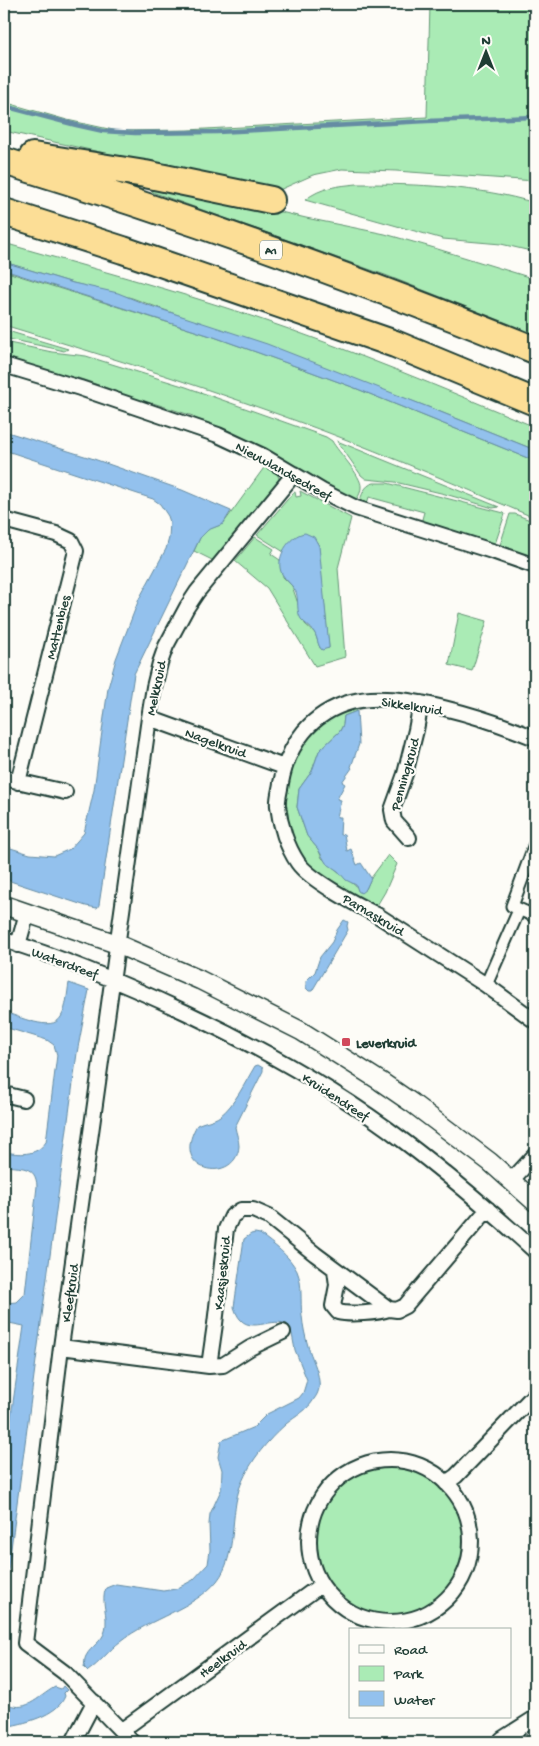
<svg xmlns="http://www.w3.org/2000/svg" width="539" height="1746" viewBox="0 0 539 1746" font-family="'Gochi Hand',sans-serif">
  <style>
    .green { fill: #aaebb5; stroke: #649474 }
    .water { fill: #93c1ed; stroke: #658ca3 }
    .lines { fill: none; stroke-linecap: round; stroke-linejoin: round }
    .stream { stroke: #658ca3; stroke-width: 4.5 }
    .pedestrian-casing { stroke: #1f3d34; stroke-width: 15 }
    .minor-casing { stroke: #1f3d34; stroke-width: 18 }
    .tertiary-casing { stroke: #1f3d34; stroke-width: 21 }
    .motorway-casing { stroke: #1f3d34; stroke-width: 30 }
    .pedestrian { stroke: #fdfcf7; stroke-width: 11 }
    .minor { stroke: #fdfcf7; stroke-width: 14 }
    .tertiary { stroke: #fdfcf7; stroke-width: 18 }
    .motorway { stroke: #fcde96; stroke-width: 26 }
    .poi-dot { fill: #d1495b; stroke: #fdfcf7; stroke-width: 2 }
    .labels { text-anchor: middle; stroke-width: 4.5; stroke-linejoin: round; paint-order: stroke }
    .shield { fill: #fdfcf7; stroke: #62766e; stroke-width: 1 }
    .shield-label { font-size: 12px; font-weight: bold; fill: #1f3d34 }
    .street-label { font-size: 14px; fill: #1f3d34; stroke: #fdfcf7 }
    .poi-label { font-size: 14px; font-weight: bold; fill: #1f3d34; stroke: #fdfcf7; text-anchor: start }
  </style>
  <rect width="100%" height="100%" fill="#fdfcf7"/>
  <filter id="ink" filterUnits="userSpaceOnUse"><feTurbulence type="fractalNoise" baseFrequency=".02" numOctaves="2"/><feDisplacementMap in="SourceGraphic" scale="10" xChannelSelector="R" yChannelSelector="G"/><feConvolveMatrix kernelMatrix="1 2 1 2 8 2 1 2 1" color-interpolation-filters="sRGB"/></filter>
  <g filter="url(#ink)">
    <!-- green -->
    <path class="green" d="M430 4H535V181L396 171 342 169 313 175 277 191 4 131V102L67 120 118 131 187 130 427 117Z
      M154 182 306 218 385 234 431 247 535 279V334L385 275 152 192Z
      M357 184C416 184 479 186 535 203V252L501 244 443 239 305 200C321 187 338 186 357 184Z
      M4 243C87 267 171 289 254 317 349 349 442 388 535 427V450L428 407 132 298 73 283 4 262Z
      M4 271 214 337 309 371 355 388 535 461V518C464 488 393 457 321 430 217 391 110 357 4 325Z
      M4 330 68 349 64 351 56 349 4 338Z
      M4 342 52 352 86 356 186 387 326 437 332 441C338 452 362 476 361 487 361 493 358 497 355 502L196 421 193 416 153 403 148 405 115 395 113 390 75 377 70 380 4 360Z
      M337 441 499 507 493 508 445 494 395 482 366 479 361 475Z
      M266 465 277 473 280 481 214 561 194 551 200 538 207 530 223 524Z
      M374 483H387L504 513 505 514 494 547 421 523 424 512 369 497 366 507 359 503C362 495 364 485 374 483Z
      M300 491 351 518 338 568 345 657 315 666 267 588 235 561 255 537 274 549 271 554 280 560 283 577 292 586 305 624 315 633 320 648H329L318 542H290L284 552 257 535 293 493 295 492 296 497 301 496Z
      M510 514H515L535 522V561L499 548Z
      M459 613 487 621 472 671 449 665Z
      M357 707V711L344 716 343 725 340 731 319 751 312 771 299 789 297 807 307 836 318 849 322 858 358 888 366 889 371 878 388 855 397 864 385 892 376 907C354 896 328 885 311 867 276 831 276 770 311 734 324 721 340 713 357 707Z
      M316 1541a74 74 0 1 1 148 0a74 74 0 1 1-148 0Z"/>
    <!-- water -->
    <path class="water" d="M4 262 73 283 118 293 145 304 267 344 428 407 535 450V461L355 388 309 371 214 337 4 270Z
      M4 431 91 458 182 490 231 511 223 524 208 530 200 538 134 674 99 905 97 908 86 906 4 879V846L30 854 54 856 70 849 84 833 94 790 108 688 116 659 139 599 166 549 169 538 170 522 168 516 160 504 153 499 4 450Z
      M305 533 314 537 319 546 329 646V648L322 650C317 645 318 638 314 632 311 627 305 624 301 619 296 611 299 601 296 592 293 585 286 581 282 574 274 559 289 535 305 533Z
      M357 711 359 744 351 767 352 768 342 782 345 784 337 799 341 800 337 817H341L340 835 344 834 347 851 351 849 357 865 361 863 371 878 366 889 361 893 358 891 356 885 346 880 338 871 326 863 318 849 307 836 297 807 299 789 312 771 319 751 340 731 343 725 344 716Z
      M344 920 348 922 347 926 348 930 312 991H309L306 988V981L315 972 320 957 332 942 337 930Z
      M69 983 89 990 77 1053 4 1601V1465L24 1326 4 1322V1303L17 1302 25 1294 37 1186C36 1165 20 1168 4 1166V1152C18 1154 36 1157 46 1142L57 1055 54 1045 47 1040 4 1027V1012C18 1016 52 1033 61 1017 67 1007 67 993 69 983Z
      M258 1065 263 1068V1071L235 1127C236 1133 239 1140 239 1146 237 1184 168 1175 197 1125 205 1121 213 1121 220 1116 234 1106 246 1081 255 1066Z
      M255 1233 260 1234C274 1245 289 1255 297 1271 303 1285 300 1301 302 1316 303 1326 305 1336 308 1346 311 1357 318 1369 319 1381 320 1388 318 1394 314 1399 308 1410 296 1416 286 1424 267 1441 251 1460 241 1484 229 1514 238 1555 217 1581 195 1608 149 1619 121 1641 109 1650 100 1663 88 1671L84 1667C85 1664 84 1659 86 1656 91 1646 102 1642 105 1631 109 1614 100 1602 106 1588L116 1584 163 1591 176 1589 193 1580 208 1564 210 1550 209 1524 210 1514 221 1490 222 1470 218 1457 221 1441 254 1427 267 1414 299 1398 303 1393 307 1380 295 1350 292 1334 287 1324C268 1316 244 1340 234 1307L244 1239 251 1234Z
      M63 1686 67 1690 64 1693 65 1696C58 1716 22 1724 4 1727V1702C25 1715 37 1697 55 1687L61 1689Z"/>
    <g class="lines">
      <!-- stream -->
      <path class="stream" d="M4 106 76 125 103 131 135 133 217 132 427 121 535 117"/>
      <defs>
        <path id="pedestrian" d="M535 844 512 906 532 915 535 908
          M486 985 519 910"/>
        <path id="minor" d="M4 365 80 388 218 435 263 456 322 491 356 508 495 552 535 566
          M4 520 56 534 71 541 76 551 18 782
          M149 718 284 767
          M535 738C489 719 399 689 351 702 311 713 288 744 281 783 280 791 277 799 278 806 280 825 287 847 298 863 310 880 357 905 377 915L486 985 535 1021
          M4 778 65 792
          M409 838 394 821 392 810 405 774 416 730 421 703
          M4 940C67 959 127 985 187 1013 263 1049 337 1090 405 1142 450 1176 493 1213 535 1251
          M18 945 27 913
          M4 1094 24 1099
          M512 1180 535 1155
          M335 1270 337 1285 333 1306 338 1312C349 1315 378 1313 389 1309
          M61 1347 209 1366 215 1324 226 1229 232 1216 241 1210H253L269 1217 315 1254 389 1309 397 1310 405 1306 488 1209
          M209 1366 223 1365 250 1348 283 1332
          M309 1541a81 81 0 1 1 162 0a81 81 0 1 1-162 0Z
          M446 1483 456 1476 535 1394
          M122 1730 321 1585
          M502 1739 535 1718
          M73 1742 94 1702
          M132 1742 65 1673 25 1643 61 1347 149 718 154 687 160 663 166 646 187 607 197 592 294 474"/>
        <path id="tertiary" d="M4 905 117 944 200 980 301 1031 380 1081 412 1103 490 1162 535 1202"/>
        <path id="motorway" d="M33 156 145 174 271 200
          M4 161C184 216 361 280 535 350
          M4 212 123 250 395 344 535 402"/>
      </defs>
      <!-- pedestrian casing -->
      <use href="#pedestrian" class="pedestrian-casing"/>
      <!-- minor casing -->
      <use href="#minor" class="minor-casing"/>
      <!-- tertiary casing -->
      <use href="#tertiary" class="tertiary-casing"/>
      <!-- motorway casing -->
      <use href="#motorway" class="motorway-casing"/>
      <!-- pedestrian -->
      <use href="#pedestrian" class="pedestrian"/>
      <!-- minor -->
      <use href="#minor" class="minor"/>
      <!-- tertiary -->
      <use href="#tertiary" class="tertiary"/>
      <!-- motorway -->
      <use href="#motorway" class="motorway"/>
    </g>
  </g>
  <!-- markers -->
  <rect class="poi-dot" x="341" y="1037" width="10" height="10" rx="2.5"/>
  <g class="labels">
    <!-- shield labels -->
    <rect class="shield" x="260" y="240.5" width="22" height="19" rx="4"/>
    <g class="shield-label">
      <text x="271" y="254">A1</text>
    </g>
    <!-- street labels -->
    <g class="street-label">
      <text transform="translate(284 470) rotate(29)" y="5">Nieuwlandsedreef</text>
      <text transform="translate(57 627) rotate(-76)" y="5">Mattenbies</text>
      <text transform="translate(155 688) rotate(-78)" y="5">Melkkruid</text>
      <text transform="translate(412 705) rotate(9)" y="5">Sikkelkruid</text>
      <text transform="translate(216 742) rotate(20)" y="5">Nagelkruid</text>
      <text transform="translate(404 774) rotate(-74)" y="5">Penningkruid</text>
      <text transform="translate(374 914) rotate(31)" y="5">Parnaskruid</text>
      <text transform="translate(65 962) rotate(20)" y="5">Waterdreef</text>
      <text transform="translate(336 1096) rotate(33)" y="5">Kruidendreef</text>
      <text transform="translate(221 1273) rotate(-84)" y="5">Kaasjeskruid</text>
      <text transform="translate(69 1293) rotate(-82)" y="5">Kleefkruid</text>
      <text transform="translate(222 1658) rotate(-36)" y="5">Heelkruid</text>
    </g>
    <!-- poi labels -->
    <g class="poi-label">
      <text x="356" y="1047">Leverkruid</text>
    </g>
  </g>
  <!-- margin -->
  <rect width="539" height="1746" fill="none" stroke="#fdfcf7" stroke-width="20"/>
  <rect x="10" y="10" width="519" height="1726" fill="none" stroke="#1f3d34" stroke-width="2" filter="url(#ink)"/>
  <!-- legend -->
  <rect x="349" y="1628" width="162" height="90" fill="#fdfcf7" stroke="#a4b0a9"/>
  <rect x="359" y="1645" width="25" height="8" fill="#fdfcf7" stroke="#a4b0a9"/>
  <text x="394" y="1654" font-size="15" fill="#1f3d34">Road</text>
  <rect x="359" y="1666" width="25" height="15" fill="#aaebb5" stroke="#a4b0a9"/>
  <text x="394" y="1678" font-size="15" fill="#1f3d34">Park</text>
  <rect x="359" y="1691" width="25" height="15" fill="#93c1ed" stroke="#a4b0a9"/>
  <text x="394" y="1704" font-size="15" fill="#1f3d34">Water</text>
  <!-- north arrow -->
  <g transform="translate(486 52)" stroke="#fdfcf7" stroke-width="4" paint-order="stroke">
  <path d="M0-4L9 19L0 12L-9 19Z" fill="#1f3d34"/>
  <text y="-8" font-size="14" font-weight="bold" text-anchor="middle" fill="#1f3d34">N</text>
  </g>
</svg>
